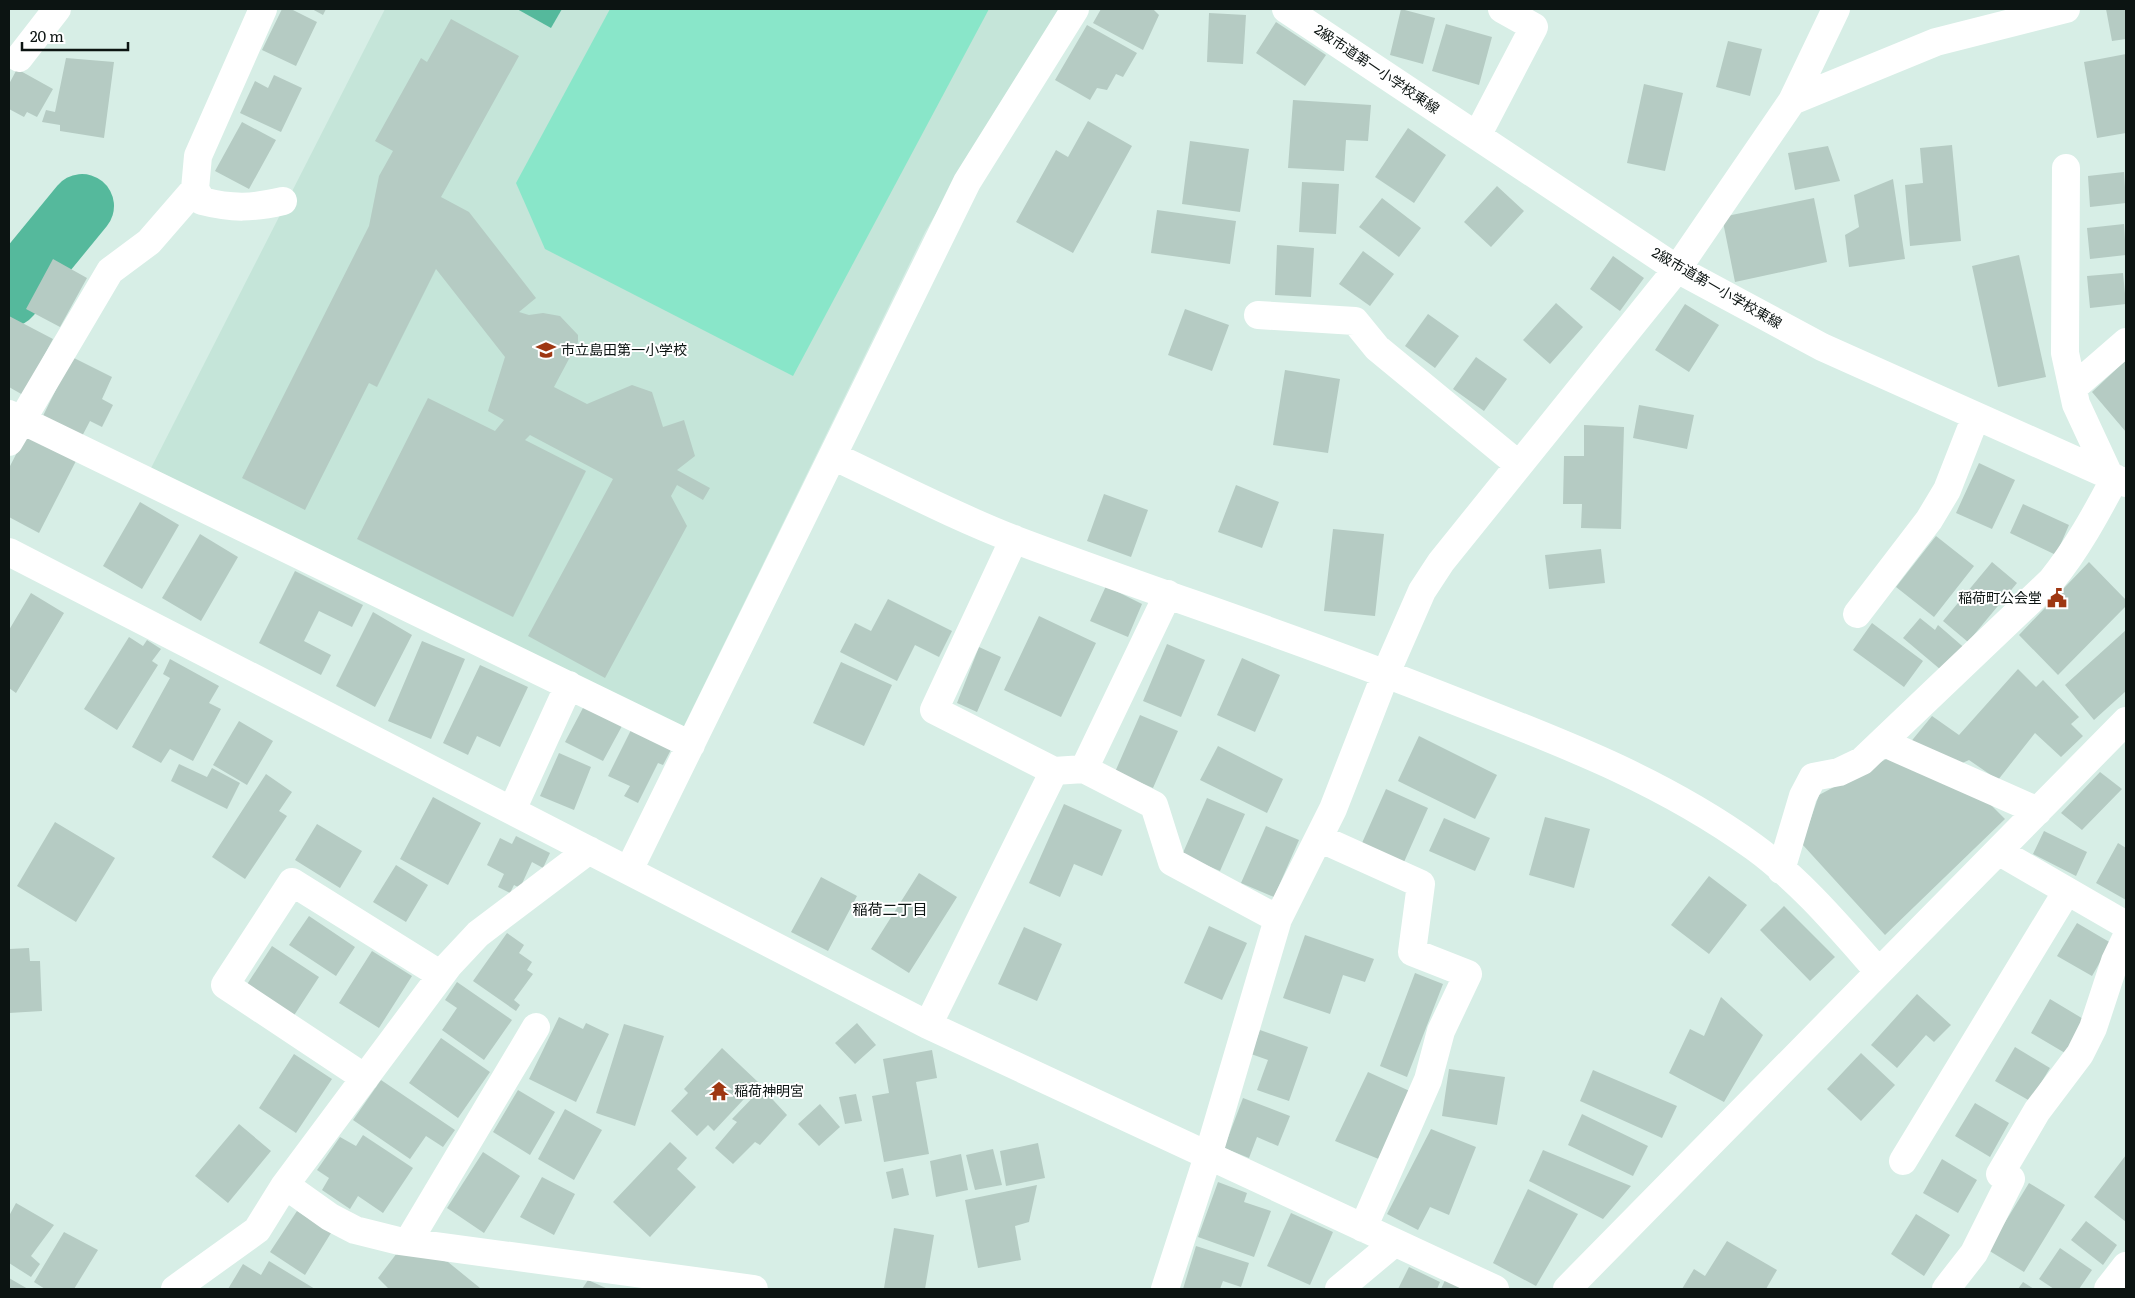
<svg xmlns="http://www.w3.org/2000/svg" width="2135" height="1298" viewBox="0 0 2135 1298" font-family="Literata,'Noto Sans JP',serif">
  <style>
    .built { fill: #c5e5d9 }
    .green { fill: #89e6c9 }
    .water { fill: #55b99c }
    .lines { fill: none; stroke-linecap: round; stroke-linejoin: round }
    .river { stroke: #55b99c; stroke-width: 64 }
    .building { fill: #b5cbc3 }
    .minor { stroke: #fff; stroke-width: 28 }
    .labels { text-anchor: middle; stroke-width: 4; stroke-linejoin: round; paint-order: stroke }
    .street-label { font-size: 14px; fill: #0c1412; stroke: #fff }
    .poi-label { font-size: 14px; fill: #0c1412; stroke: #fff; text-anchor: start }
    .neighbourhood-label { font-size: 15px; fill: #0c1412; stroke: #fff }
  </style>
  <rect width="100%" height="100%" fill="#d7eee6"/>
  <!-- built -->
  <path class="built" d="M385 9H1059L925 232 680 734 149 472Z"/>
  <!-- green -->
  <path class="green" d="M610 9H989L793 376 545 249 516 183Z"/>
  <!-- water -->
  <path class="water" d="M517 9H562L551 28Z"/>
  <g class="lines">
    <!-- river -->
    <path class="river" d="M9 295 82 206"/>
  </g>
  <!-- building -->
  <path class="building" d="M282 9H291L317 22 296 66 262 50Z
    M312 9H326L323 15Z
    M1101 9H1153L1159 15 1143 50 1093 23Z
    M1401 9 1435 18 1423 64 1390 55Z
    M2106 9H2126V39L2112 41Z
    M1209 13 1246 15 1243 64 1207 62Z
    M451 19 519 56 441 197 469 212 536 298 519 312 529 315 543 313 560 316 578 335V342L554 387 587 404 632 385 652 392 663 427 684 420 695 456 677 470 710 488 703 500 677 485 671 496 687 526 605 678 528 636 613 479 530 435 525 440 586 471 513 617 357 539 428 398 495 431 504 420 488 411 505 357 436 269 377 387 369 383 305 510 242 478 369 226 379 176 393 151 375 141 421 58 427 62Z
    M1276 22 1326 55 1305 86 1256 53Z
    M1446 24 1492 37 1479 85 1432 71Z
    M1087 25 1137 53 1123 77 1116 74 1107 90 1097 88 1090 100 1055 80Z
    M1728 41 1762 49 1750 96 1716 87Z
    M2126 54V133L2097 138 2084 62Z
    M66 58 114 62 104 138 60 131V125L42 122 46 110 55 112Z
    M17 69 53 89 37 117 27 112 24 117 9 109V84Z
    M274 75 302 88 281 132 240 113 255 81 268 88Z
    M1644 84 1683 93 1665 171 1627 163Z
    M1293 100 1371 105 1368 141 1346 140 1344 171 1288 168Z
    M1088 121 1132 146 1073 253 1016 222 1056 150 1068 157Z
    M242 122 276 140 249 189 215 171Z
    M1408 128 1446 155 1414 203 1375 177Z
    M1190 141 1249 149 1240 212 1182 204Z
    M1952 145 1961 241 1910 246 1905 185 1923 183 1920 148Z
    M1828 146 1840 181 1795 190 1788 153Z
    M2124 172 2126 203 2090 207 2088 176Z
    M1893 179 1905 259 1849 267 1845 235 1859 227 1854 195Z
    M1302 182 1339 184 1336 234 1299 232Z
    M1497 186 1524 211 1491 247 1464 222Z
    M1382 198 1421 228 1399 257 1359 227Z
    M1814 198 1827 262 1735 282 1722 217Z
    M1157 210 1236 221 1230 264 1151 253Z
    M2124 224 2126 255 2090 259 2087 228Z
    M1277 245 1314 248 1311 297 1275 295Z
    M1363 251 1394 274 1370 306 1339 284Z
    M2019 255 2046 377 1998 387 1972 266Z
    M1613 256 1644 278 1620 311 1590 289Z
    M53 259 87 278 60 327 26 309Z
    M2123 273 2126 304 2090 308 2087 276Z
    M1556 303 1583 327 1550 364 1523 340Z
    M1685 304 1719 325 1689 372 1655 350Z
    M1185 309 1229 325 1212 371 1168 355Z
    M1428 314 1459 336 1435 368 1405 346Z
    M9 316 53 339 23 395 9 387Z
    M72 357 112 377 102 399 113 405 102 427 90 421 79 442 40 422Z
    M1476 357 1507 379 1484 411 1453 389Z
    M2126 360V432L2092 392Z
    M1285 370 1340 379 1328 453 1273 445Z
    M1639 405 1694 415 1687 449 1633 438Z
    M1584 425 1624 427 1621 529 1581 528 1582 504H1563L1564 456H1584Z
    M26 435 76 461 39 533 9 517V468Z
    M1979 463 2015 480 1992 529 1956 513Z
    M1236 485 1279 502 1262 548 1218 532Z
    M1104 494 1148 510 1131 557 1087 541Z
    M140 502 179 525 142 589 103 566Z
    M2023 504 2069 525 2056 555 2010 533Z
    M1333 529 1384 534 1375 616 1324 611Z
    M200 534 238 557 201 621 162 598Z
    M1936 536 1974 566 1934 617 1896 587Z
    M1601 549 1605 583 1549 589 1545 555Z
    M1992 562 2017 583 1968 642 1943 621Z
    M2089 562 2126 600V606L2058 675 2019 635Z
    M295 571 363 605 352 627 319 611 304 641 331 655 321 675 259 643Z
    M1106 586 1142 604 1128 637 1090 621Z
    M31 593 64 613 16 693 9 688V630Z
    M888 599 952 631 939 657 915 645 897 681 840 652 855 623 871 631Z
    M373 612 412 635 375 707 336 686Z
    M1039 616 1096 643 1061 717 1004 690Z
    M1920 618 1935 630 1938 625 1968 651 1947 675 1903 638Z
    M1872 623 1923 661 1904 687 1853 650Z
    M2126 630V691L2094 720 2065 685Z
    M129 637 143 646 147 640 161 649 152 661 158 665 117 730 84 709Z
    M422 641 465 659 431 739 388 721Z
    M1167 644 1205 660 1181 717 1143 701Z
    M979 647 1001 657 977 712 957 703Z
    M1242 658 1280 675 1255 732 1217 715Z
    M170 659 219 686 209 703 221 709 193 761 170 749 161 763 132 747 170 678 163 674Z
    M841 662 892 685 864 746 813 723Z
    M480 665 528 687 500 747 477 736 468 755 443 743Z
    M2018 669 2036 687 2043 680 2079 717 2071 724 2083 736 2061 757 2035 733 1998 780 1969 760 1958 765 1909 744 1932 716 1959 735Z
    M584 706 622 726 603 761 565 742Z
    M1140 715 1178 731 1153 788 1115 772Z
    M239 721 273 741 247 785 213 765Z
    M635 722 675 742 663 765 658 763 638 803 624 796 630 786 608 776Z
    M1419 736 1497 775 1475 819 1398 781Z
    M1218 746 1283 779 1267 813 1200 780Z
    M559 753 591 767 574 810 540 796Z
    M1892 756 1989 803 2005 819 1885 935 1802 844 1819 795Z
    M179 764 207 777 212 768 240 783 227 809 171 781Z
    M2100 772 2122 789 2082 830 2061 813Z
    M266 774 292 792 279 811 287 816 245 879 212 857Z
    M1386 789 1428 808 1404 862 1362 843Z
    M433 797 481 823 448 885 400 859Z
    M1207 798 1245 814 1220 871 1182 855Z
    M1064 804 1122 830 1102 876 1074 864 1060 897 1029 883Z
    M1545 817 1590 829 1574 888 1529 875Z
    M1444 818 1490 838 1475 871 1429 851Z
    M55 822 115 858 76 922 17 886Z
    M317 824 362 851 340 888 295 860Z
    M1266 826 1299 840 1274 897 1241 883Z
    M2044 831 2087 852 2076 876 2033 854Z
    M516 836 550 853 543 868 532 862 520 888 514 885 510 893 498 887 504 874 487 865 500 838 512 844Z
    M2118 843 2126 848V900L2096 883Z
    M396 865 428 885 406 922 373 902Z
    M919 873 957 897 909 973 871 949Z
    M1709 876 1747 905 1709 954 1671 925Z
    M821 877 857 896 828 951 791 932Z
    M1784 906 1835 957 1810 981 1760 930Z
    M309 916 355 947 336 976 289 945Z
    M2077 923 2111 943 2092 976 2057 956Z
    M1209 926 1247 943 1222 1000 1184 983Z
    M1024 927 1062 944 1037 1001 998 984Z
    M507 933 524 945 519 953 532 962 527 970 533 974 514 1000 520 1005 516 1011 473 981Z
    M1305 935 1374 959 1365 982 1343 975 1330 1014 1283 998Z
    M272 946 319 977 291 1020 244 989Z
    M29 948 30 961H40L42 1011 9 1013V949Z
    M372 951 412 976 379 1028 339 1003Z
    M1415 973 1443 984 1407 1077 1380 1066Z
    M457 982 512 1020 484 1060 442 1030 457 1008 445 1000Z
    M1917 994 1951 1025 1934 1042 1926 1035 1897 1068 1871 1045Z
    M1721 997 1763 1035 1724 1102 1669 1073 1690 1029 1704 1036Z
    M2050 999 2085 1020 2065 1053 2031 1033Z
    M559 1017 583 1029 586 1023 609 1034 576 1102 529 1079Z
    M857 1023 876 1045 855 1064 835 1043Z
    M624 1024 664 1036 635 1126 596 1113Z
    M1260 1030 1308 1047 1289 1101 1257 1090 1268 1060 1251 1054Z
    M441 1038 490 1072 458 1118 409 1083Z
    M2015 1047 2050 1068 2030 1101 1995 1081Z
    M722 1048 759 1083 714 1131 708 1125 697 1136 671 1111 688 1093 684 1089Z
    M932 1050 937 1078 916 1082 929 1154 884 1162 872 1096 889 1093 883 1059Z
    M1861 1053 1895 1085 1861 1121 1827 1089Z
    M294 1054 332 1079 296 1133 259 1108Z
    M1449 1069 1505 1077 1497 1125 1442 1116Z
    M1593 1070 1677 1106 1662 1138 1580 1101Z
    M1368 1072 1414 1093 1381 1160 1335 1141Z
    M381 1080 455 1130 443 1147 426 1136 410 1159 353 1120Z
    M762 1088 787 1115 760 1145 755 1142 733 1164 715 1148 737 1122 732 1119Z
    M518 1090 555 1112 530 1155 493 1132Z
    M856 1094 862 1121 845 1124 839 1097Z
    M1243 1098 1290 1116 1278 1146 1257 1137 1249 1158 1224 1148Z
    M1975 1103 2009 1123 1990 1157 1955 1136Z
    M820 1104 840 1127 819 1146 798 1124Z
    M565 1109 602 1130 574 1180 538 1159Z
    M1582 1114 1648 1146 1633 1176 1568 1145Z
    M239 1124 271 1151 228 1203 195 1176Z
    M1431 1129 1476 1147 1449 1215 1430 1207 1418 1230 1387 1214Z
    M363 1135 413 1168 383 1213 358 1196 350 1209 322 1190 329 1178 317 1170 340 1137 356 1146Z
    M670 1142 687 1158 677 1169 696 1187 650 1237 613 1202Z
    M1038 1143 1045 1178 1006 1186 1000 1151Z
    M993 1149 1002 1185 975 1190 966 1155Z
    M1543 1150 1631 1186 1603 1219 1529 1181Z
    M483 1152 520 1176 484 1233 447 1208Z
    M961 1154 968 1190 936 1197 930 1161Z
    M2126 1155V1222L2094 1197Z
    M1942 1159 1977 1180 1958 1213 1923 1193Z
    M903 1168 909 1195 892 1199 886 1172Z
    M542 1177 575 1194 554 1235 520 1217Z
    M1218 1182 1247 1193 1244 1202 1271 1211 1254 1257 1198 1237Z
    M2029 1183 2065 1205 2024 1272 1988 1250Z
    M1037 1185 1029 1222 1015 1226 1021 1260 978 1268 965 1200Z
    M1528 1189 1578 1214 1536 1286 1493 1263Z
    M16 1203 54 1225 31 1256 40 1264 31 1277 9 1263V1216Z
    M297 1211 331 1233 305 1275 270 1252Z
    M1291 1213 1333 1232 1310 1285 1267 1266Z
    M1916 1214 1950 1235 1924 1276 1891 1254Z
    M2086 1221 2117 1245 2103 1265 2071 1240Z
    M894 1228 934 1235 925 1289 884 1288Z
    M64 1232 98 1250 74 1289H45L34 1282Z
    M1727 1241 1777 1270 1766 1289H1682L1694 1269 1705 1276Z
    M1196 1246 1249 1263 1241 1287 1223 1281 1220 1289H1183Z
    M2060 1248 2092 1270 2079 1289H2054L2039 1279Z
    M400 1249 448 1262 480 1288 389 1289 378 1278Z
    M269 1261 315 1289H228L243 1264 261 1275Z
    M1409 1267 1440 1282 1437 1289H1398Z
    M9 1278 28 1289H9Z
    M1446 1278 1468 1289H1441Z
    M588 1280 608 1289H582Z
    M2023 1282 2034 1289H2018Z"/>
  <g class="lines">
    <!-- minor -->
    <path class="minor" d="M263 9 198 156 195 189 202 201C233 209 253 208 283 201
      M1286 9 1677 269 1822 347 2126 483
      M19 58 57 9
      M1792 101 1936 42 2066 9
      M1477 136 1534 27 1502 9
      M2066 168 2065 353 2076 404 2109 475
      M1258 315 1355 321 1377 348 1519 465
      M2073 388 2126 342
      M9 414 691 745
      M9 442 110 271 149 242 195 189
      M833 456C893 484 953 516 1016 540 1159 594 1304 640 1445 697 1554 740 1657 777 1754 847 1802 882 1840 928 1879 972
      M1014 539 934 710 1054 771
      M9 552 928 1025 1495 1289
      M1857 614 1929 520 1947 490 1976 416
      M1882 742 2038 811
      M1084 769 1154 805 1172 862 1278 919
      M512 810 569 685
      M1319 838 1421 884 1412 952 1468 974 1441 1031 1428 1080 1363 1228
      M1998 851 2126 925
      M629 870 967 182 1075 9
      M1781 870 1803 796 1813 777 1839 772 1862 761 2051 581C2077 549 2096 514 2115 478
      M928 1025 1054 771 1084 769 1168 594
      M365 1078 225 985 292 882 441 975
      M1903 1161 2067 891
      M285 1185 330 1217 355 1230 399 1241 754 1289
      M408 1242 536 1027
      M175 1289 257 1230 285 1185 449 965 478 934 589 850
      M1165 1289 1208 1156 1278 919 1333 809 1386 673 1422 591 1441 562 1677 269 1792 101 1836 9
      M1339 1289 1394 1243
      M1567 1289 2126 721
      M1946 1289 1974 1253 2011 1179 2000 1174 2037 1111 2080 1054 2093 1028 2115 961 2126 938
      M2108 1289 2126 1266"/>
  </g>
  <!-- icons -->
  <defs>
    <symbol id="school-bare" viewBox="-9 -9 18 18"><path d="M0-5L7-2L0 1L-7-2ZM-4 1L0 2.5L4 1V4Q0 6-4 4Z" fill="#9e3712" stroke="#fff" stroke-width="2.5" paint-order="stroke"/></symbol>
    <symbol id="civic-bare" viewBox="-9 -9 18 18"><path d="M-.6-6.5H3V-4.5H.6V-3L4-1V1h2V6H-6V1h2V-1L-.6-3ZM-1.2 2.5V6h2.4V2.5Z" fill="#9e3712" stroke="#fff" stroke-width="2.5" paint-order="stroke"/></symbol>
    <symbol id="temple-bare" viewBox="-9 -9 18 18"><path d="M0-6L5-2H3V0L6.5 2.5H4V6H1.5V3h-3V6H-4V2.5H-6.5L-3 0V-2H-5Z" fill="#9e3712" stroke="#fff" stroke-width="2.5" paint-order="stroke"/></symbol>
  </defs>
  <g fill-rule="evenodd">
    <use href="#school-bare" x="532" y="336" width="28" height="28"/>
    <use href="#civic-bare" x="2043" y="584" width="28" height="28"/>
    <use href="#temple-bare" x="705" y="1077" width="28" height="28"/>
  </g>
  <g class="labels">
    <!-- street labels -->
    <g class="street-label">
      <text transform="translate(1377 69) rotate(34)" y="5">2級市道第一小学校東線</text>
      <text transform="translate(1717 288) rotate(30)" y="5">2級市道第一小学校東線</text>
    </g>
    <!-- poi labels -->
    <g class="poi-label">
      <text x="561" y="355">市立島田第一小学校</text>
      <text x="2042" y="603" text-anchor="end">稲荷町公会堂</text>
      <text x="734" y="1096">稲荷神明宮</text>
    </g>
    <!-- neighbourhood labels -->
    <g class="neighbourhood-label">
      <text x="890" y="915">稲荷二丁目</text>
    </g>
  </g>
  <!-- border -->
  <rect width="2135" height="1298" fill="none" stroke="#0c1412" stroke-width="20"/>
  <!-- scale -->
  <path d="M22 42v8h106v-8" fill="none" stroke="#0c1412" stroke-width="2.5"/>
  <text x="30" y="42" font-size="15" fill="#0c1412" stroke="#ffffff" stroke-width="4" paint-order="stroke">20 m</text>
</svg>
